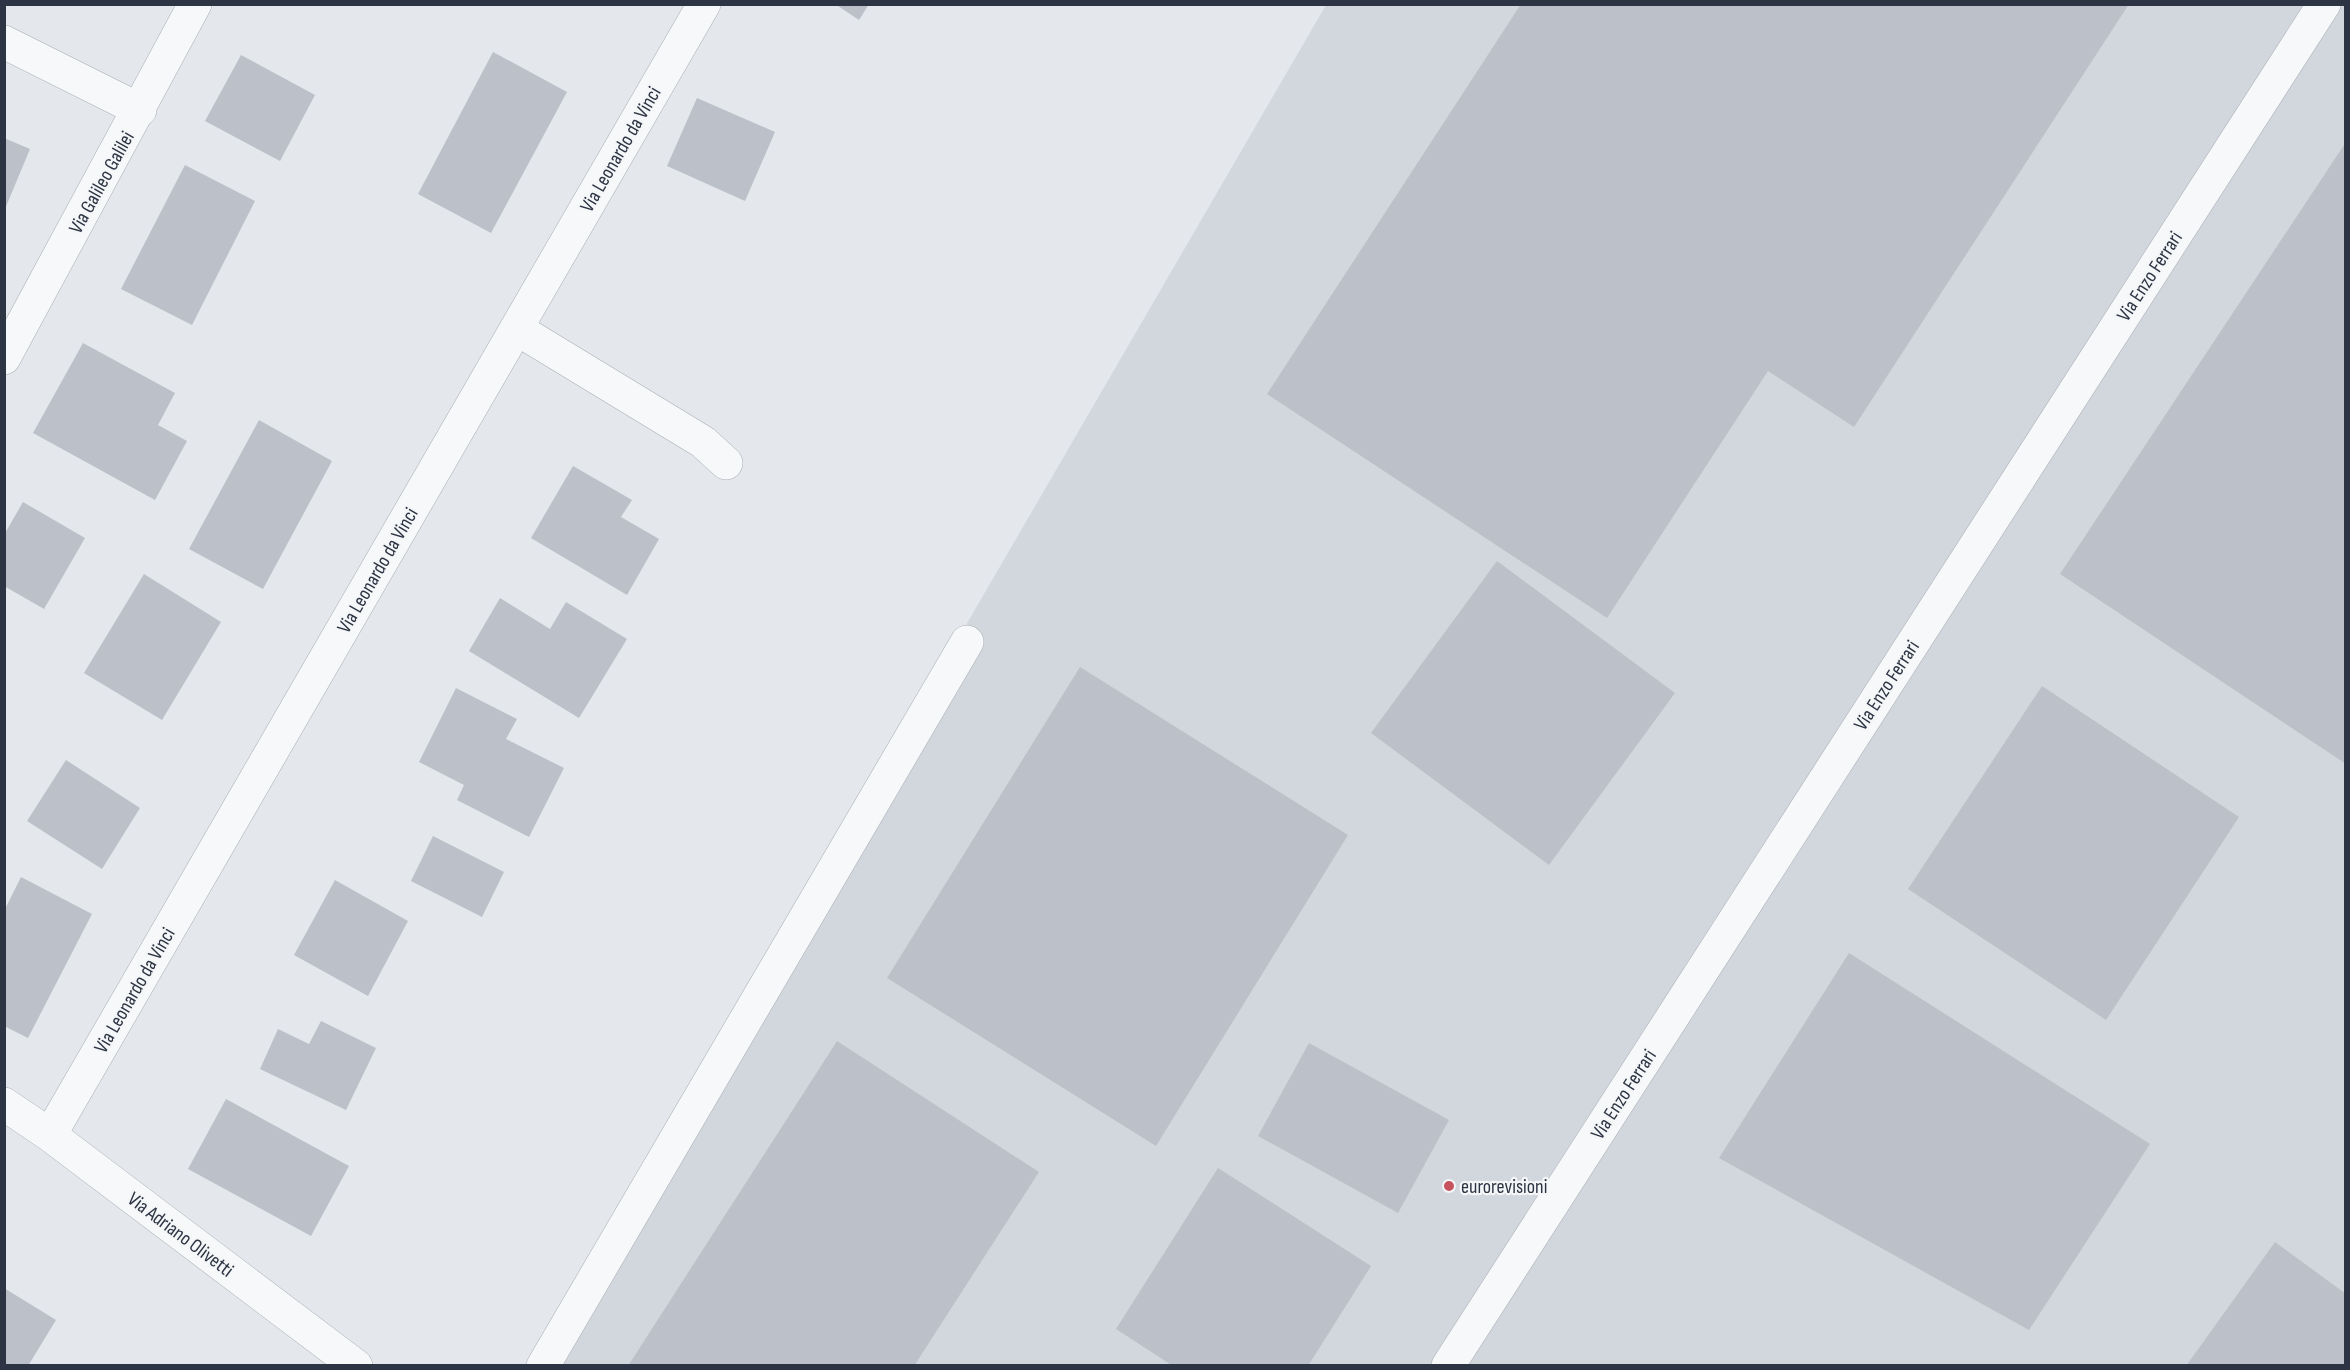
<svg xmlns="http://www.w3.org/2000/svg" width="2350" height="1370" viewBox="0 0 2350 1370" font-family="'Sofia Sans Condensed',sans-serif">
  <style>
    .built { fill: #d2d6dd }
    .building { fill: #bcc0c8 }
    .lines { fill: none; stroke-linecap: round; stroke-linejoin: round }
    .minor-casing { stroke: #a9aeb5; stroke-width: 34 }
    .minor { stroke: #f7f8f9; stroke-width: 33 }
    .poi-dot { fill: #c7535e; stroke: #f4f6f8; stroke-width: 2 }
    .labels { text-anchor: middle; stroke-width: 4.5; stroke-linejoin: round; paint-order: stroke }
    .street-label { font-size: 20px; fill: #2d3443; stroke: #f4f6f8 }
    .poi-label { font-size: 20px; fill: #2d3443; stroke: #f4f6f8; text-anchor: start }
  </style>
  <rect width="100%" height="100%" fill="#e4e7eb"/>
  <!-- built -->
  <path class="built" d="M1326 5H2345V1365L536 1366Z"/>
  <!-- building -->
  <path class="building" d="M835 4H869L859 20Z
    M1521 4H2129L1854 427 1768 371 1607 618 1267 394Z
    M493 52 567 92 491 233 418 194Z
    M241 55 315 95 280 161 205 121Z
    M697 98 775 132 745 201 667 166Z
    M4 138 30 149 5 209H4Z
    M2346 142V764L2060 574Z
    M185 165 255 201 192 325 121 289Z
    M83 343 175 393 158 425 187 441 155 500 33 433Z
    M259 420 332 461 263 589 189 549Z
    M573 466 632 500 621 517 659 539 627 595 531 538Z
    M23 502 85 538 44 609 4 586V535Z
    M1497 561 1675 693 1549 865 1371 733Z
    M144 574 221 622 162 720 84 673Z
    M500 598 550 629 566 602 627 639 579 718 469 651Z
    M1080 667 1348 835 1156 1146 887 978Z
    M2042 686 2239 817 2106 1020 1908 889Z
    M456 688 517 719 506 739 564 768 529 837 457 800 464 785 419 762Z
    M66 760 140 808 102 869 27 821Z
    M433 836 504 872 482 917 411 881Z
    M21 877 92 914 28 1038 4 1026V911Z
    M335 880 408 921 368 996 294 955Z
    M1849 953 2150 1144 2029 1330 1719 1158Z
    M321 1021 376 1048 346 1110 260 1069 278 1029 309 1044Z
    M837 1041 1039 1172 914 1366H628Z
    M1309 1043 1449 1120 1398 1213 1258 1136Z
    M226 1099 349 1166 311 1236 188 1169Z
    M1218 1168 1371 1266 1308 1366H1173L1116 1329Z
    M2275 1242 2346 1294V1366H2186Z
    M4 1288 56 1320 28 1366H4Z"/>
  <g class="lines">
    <defs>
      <path id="minor" d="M4 42 140 110
        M517 329 703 442 726 463
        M4 358 195 4
        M4 1104 50 1135 356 1366
        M50 1135 704 4
        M543 1366 967 642
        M1448 1366 2324 4"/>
    </defs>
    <!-- minor casing -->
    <use href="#minor" class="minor-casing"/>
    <!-- minor -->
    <use href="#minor" class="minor"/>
  </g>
  <!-- markers -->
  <circle class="poi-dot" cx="1449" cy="1186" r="6"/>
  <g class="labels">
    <!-- street labels -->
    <g class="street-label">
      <text transform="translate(620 149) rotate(-60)" y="7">Via Leonardo da Vinci</text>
      <text transform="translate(101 182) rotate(-61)" y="7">Via Galileo Galilei</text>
      <text transform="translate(2149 276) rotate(-57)" y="7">Via Enzo Ferrari</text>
      <text transform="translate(377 570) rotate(-60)" y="7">Via Leonardo da Vinci</text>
      <text transform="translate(1886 685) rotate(-57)" y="7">Via Enzo Ferrari</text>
      <text transform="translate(134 990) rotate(-60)" y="7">Via Leonardo da Vinci</text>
      <text transform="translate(1623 1094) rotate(-57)" y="7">Via Enzo Ferrari</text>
      <text transform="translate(181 1234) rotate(37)" y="7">Via Adriano Olivetti</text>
    </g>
    <!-- poi labels -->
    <g class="poi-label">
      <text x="1461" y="1193">eurorevisioni</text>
    </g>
  </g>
  <!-- border -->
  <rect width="2350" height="1370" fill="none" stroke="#2d3443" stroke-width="12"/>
</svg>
